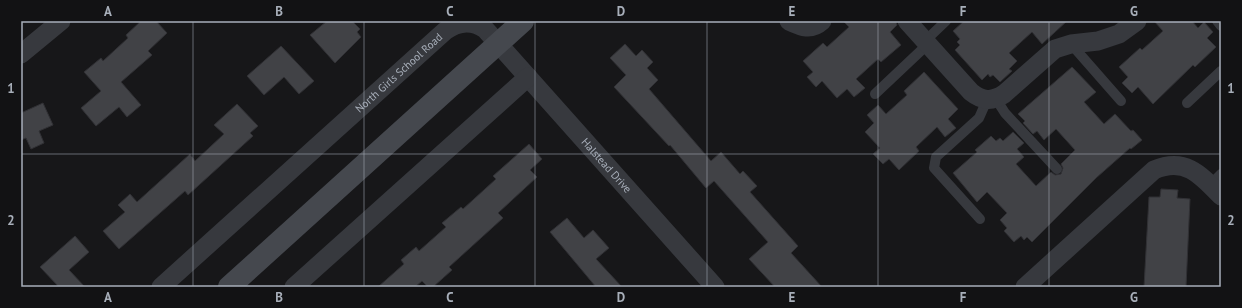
<svg xmlns="http://www.w3.org/2000/svg" width="1242" height="308" viewBox="0 0 1242 308" font-family="'PT Sans',sans-serif">
  <style>
    .building { fill: #414246; stroke: #313135 }
    .lines { fill: none; stroke-linecap: round; stroke-linejoin: round }
    .lane { stroke: #37393e; stroke-width: 10 }
    .street { stroke: #37393e; stroke-width: 19 }
    .secondary { stroke: #45484e; stroke-width: 22 }
    .grid { fill: none; stroke: #a8afba; stroke-width: 1; stroke-opacity: 0.55 }
    .labels { text-anchor: middle; stroke-width: 3; stroke-linejoin: round; paint-order: stroke }
    .street-label { font-size: 11px; fill: #a8afba; stroke: #121214 }
    .neatline { fill: none; stroke: #a8afba; stroke-width: 1.5 }
    .grid-label { font-size: 13px; text-anchor: middle; font-weight: bold; fill: #a8afba }
  </style>
  <rect width="100%" height="100%" fill="#171719"/>
  <!-- building -->
  <path class="building" d="M141 21H156L167 33 148 51 152 55 121 82 141 105 127 117 119 107 96 126 81 108 101 91 84 72 101 58 103 61 128 38 126 35Z
    M327 21H352L360 29 357 32 361 37 335 63 310 35Z
    M843 21H896L897 25 890 32 901 45 881 62 878 59 856 79 865 88 854 97 847 89 837 98 822 81 816 87 807 77 813 72 803 61 823 43 827 47 849 27Z
    M964 21H1067L1042 44 1032 32 1009 53 1017 61 1009 69 1012 71 1000 82 993 75 990 77 988 74 982 80 955 50 960 45 957 42 960 39 953 31Z
    M1154 21H1192L1198 28 1204 22 1213 32 1207 38 1216 47 1195 67 1193 65 1153 104 1138 87 1132 93 1122 83 1128 77 1119 67 1140 48 1142 50 1163 31Z
    M625 44 636 56 642 50 653 62 647 68 658 80 649 89 711 161 721 152 740 174 743 171 757 186 750 192 798 246 791 253 822 287H775L749 259 768 242 714 181 706 188 670 145 669 146 614 87 626 75 610 58Z
    M281 46 314 81 299 94 284 77 264 95 247 76Z
    M1072 67 1096 92 1084 102 1104 124 1115 114 1131 131 1133 130 1142 140 1131 149 1130 148 1096 178 1032 242 1027 237 1024 240 1021 236 1014 242 1004 231 1007 228 1000 220 1007 213 987 192 977 202 953 173 977 152 975 150 991 136 996 141 1000 138 1003 141 1013 132 1024 143 1017 149 1024 157 1016 164 1036 186 1051 172 1055 175 1061 174 1063 168 1061 164 1075 150 1056 129 1044 140 1037 131 1033 134 1023 123 1025 121 1018 114Z
    M924 72 958 109 948 119 956 128 945 137 937 127 916 147 919 151 899 170 889 159 883 164 873 154 880 148 865 132 874 123 867 115 878 105 886 114 907 95 904 91Z
    M43 103 53 125 39 131 44 143 31 149 26 138 21 140V113Z
    M237 104 258 126 250 133 253 136 188 195 185 191 119 249 103 231 125 212 118 205 130 194 137 202 190 154 195 161 224 134 214 125Z
    M529 144 542 159 530 170 537 177 498 213 503 218 449 267 452 270 433 287H428L422 281 415 287H378L404 264 401 260 416 247 419 251 446 227 442 223 461 207 463 209 496 179 493 176Z
    M1161 189 1178 190 1177 198 1190 199 1186 287H1144L1149 197H1160Z
    M567 218 584 238 593 230 609 248 596 259 622 287H596L550 232Z
    M75 236 89 252 69 270 85 287H59L40 267Z"/>
  <g class="lines">
    <!-- lane -->
    <path class="lane" d="M1217 21 1221 26
      M925 41 946 21
      M1071 44 1121 101
      M875 94 928 44
      M996 99 1005 113 1057 169
      M1187 103 1221 71
      M1210 185 1221 174
      M980 219 934 168 936 157 979 118 987 100"/>
    <!-- street -->
    <g class="street">
      <path d="M789 21C802 27 811 31 822 21"/>
      <path d="M907 21 971 92C982 101 992 102 1004 94L1055 49 1071 44 1098 41 1119 34 1137 21"/>
      <path d="M21 54 61 21"/>
      <path id="s1" d="M161 287 445 31C457 22 472 20 485 29L715 287"/>
      <path d="M294 287 528 77"/>
      <path d="M1025 287 1154 170C1185 157 1200 174 1221 196"/>
    </g>
    <!-- secondary -->
    <path class="secondary" d="M229 287 523 21"/>
  </g>
  <!-- grid -->
  <path class="grid" d="M193 21V287M364 21V287M535 21V287M707 21V287M878 21V287M1049 21V287M21 154H1221"/>
  <g class="labels">
    <!-- street labels -->
    <g class="street-label">
      <text dy="4" stroke="none"><textPath href="#s1" startOffset="320">North Girls School Road</textPath></text>
      <text dy="4" stroke="none"><textPath href="#s1" startOffset="608">Halstead Drive</textPath></text>
    </g>
  </g>
  <!-- border -->
  <rect width="1242" height="308" fill="none" stroke="#121214" stroke-width="44"/>
  <rect x="22" y="22" width="1198" height="264" class="neatline"/>
  <g class="grid-label">
    <text x="108" y="16">A</text>
    <text x="279" y="16">B</text>
    <text x="450" y="16">C</text>
    <text x="621" y="16">D</text>
    <text x="792" y="16">E</text>
    <text x="963" y="16">F</text>
    <text x="1134" y="16">G</text>
    <text x="11" y="93">1</text>
    <text x="1231" y="93">1</text>
    <text x="11" y="225">2</text>
    <text x="1231" y="225">2</text>
    <text x="108" y="302">A</text>
    <text x="279" y="302">B</text>
    <text x="450" y="302">C</text>
    <text x="621" y="302">D</text>
    <text x="792" y="302">E</text>
    <text x="963" y="302">F</text>
    <text x="1134" y="302">G</text>
  </g>
</svg>
